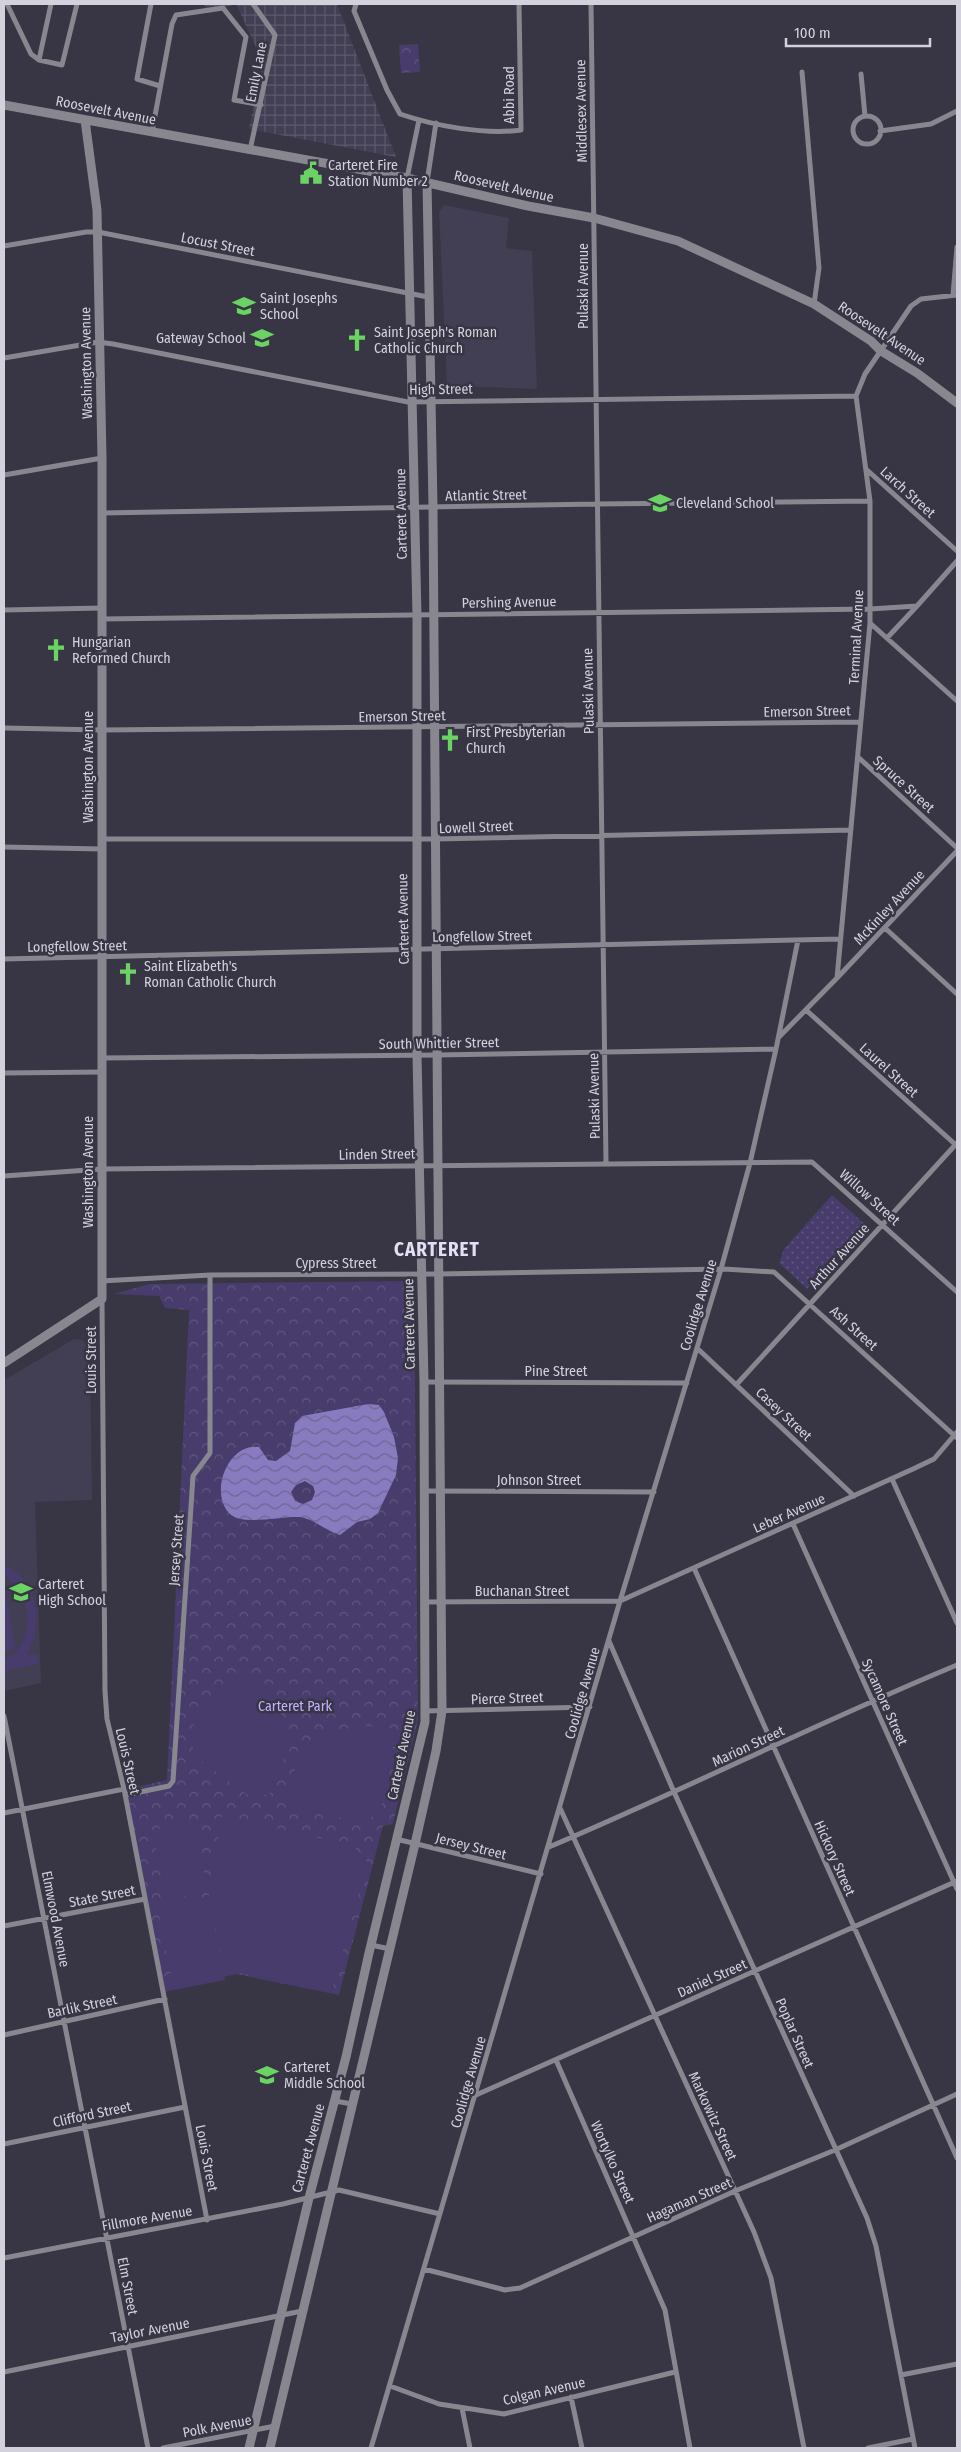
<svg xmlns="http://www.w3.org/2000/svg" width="961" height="2452" viewBox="0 0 961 2452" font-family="'Fira Sans Condensed',sans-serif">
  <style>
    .built { fill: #423e54 }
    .industrial { fill: url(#industrial-grid) }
    .grass { fill: url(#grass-dots) }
    .forest { fill: url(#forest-crowns) }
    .pitch { fill: #473c6b }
    .water { fill: url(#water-waves); fill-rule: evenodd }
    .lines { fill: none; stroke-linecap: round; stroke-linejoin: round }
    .minor { stroke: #88878f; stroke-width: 5 }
    .tertiary { stroke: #88878f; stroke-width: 9 }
    .labels { text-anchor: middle; stroke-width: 5; stroke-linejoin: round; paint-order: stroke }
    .street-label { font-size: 14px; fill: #d3d1dc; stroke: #383545 }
    .poi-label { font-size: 14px; fill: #d3d1dc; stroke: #383545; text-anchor: start }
    .park-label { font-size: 14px; fill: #c0b2fd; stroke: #383545 }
    .district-label { font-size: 19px; font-weight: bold; letter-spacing: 1px; fill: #e3e0f5; stroke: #383545 }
  </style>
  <defs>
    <pattern id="industrial-grid" width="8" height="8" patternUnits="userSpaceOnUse" patternTransform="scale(1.25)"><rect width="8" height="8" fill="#423e54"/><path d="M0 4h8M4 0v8" fill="none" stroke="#5c596c"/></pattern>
    <pattern id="grass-dots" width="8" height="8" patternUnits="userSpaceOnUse" patternTransform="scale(1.25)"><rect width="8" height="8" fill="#473c6b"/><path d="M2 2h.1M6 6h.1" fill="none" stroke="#615780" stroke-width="1.8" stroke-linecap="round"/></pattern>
    <pattern id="forest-crowns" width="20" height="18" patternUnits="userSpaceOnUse" patternTransform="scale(1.25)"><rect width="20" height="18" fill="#473c6b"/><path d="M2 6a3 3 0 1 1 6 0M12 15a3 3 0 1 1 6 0" fill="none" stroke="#615780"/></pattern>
    <pattern id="water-waves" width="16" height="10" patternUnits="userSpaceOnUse" patternTransform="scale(1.25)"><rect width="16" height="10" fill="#897bbf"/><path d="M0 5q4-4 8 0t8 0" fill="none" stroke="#6f6693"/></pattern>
  </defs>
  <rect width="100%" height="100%" fill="#383545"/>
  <!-- built -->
  <path class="built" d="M444 205 509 218 506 248 532 251 537 389 447 386 439 212Z
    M74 1339 83 1340 90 1350 92 1500 35 1502 41 1683 4 1691V1380Z"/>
  <!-- industrial -->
  <path class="industrial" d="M204 4H337L396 157 249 129 262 60 236 4 209 13Z"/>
  <!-- grass -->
  <path class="grass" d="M832 1195 867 1226 807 1289 779 1263 784 1249Z"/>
  <!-- forest -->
  <path class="forest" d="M418 44 420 72 401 73 399 45Z
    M414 1281 418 1720 393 1824 383 1826 339 1995 236 1974 165 1992 123 1790 167 1780 189 1310 165 1308 159 1296 114 1294 149 1284Z"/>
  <!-- pitch -->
  <path class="pitch" d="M4 1565C39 1580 45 1625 26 1655L37 1654 39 1664 4 1671V1659C37 1646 33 1592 4 1576Z
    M4 1583 16 1649 4 1652Z
    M247 1669C290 1702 295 1745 272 1792L253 1799 195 1756 189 1731 216 1697Z
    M360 1726 386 1727 396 1730 381 1810 364 1823 284 1804C292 1760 315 1734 360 1726Z
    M222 1816 354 1846 367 1862 331 1993 224 1969 209 1896Z
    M194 1822 208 1892 166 1900 152 1830Z
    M209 1896 225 1980 174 1990 157 1906Z"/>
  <!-- water -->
  <path class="water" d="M368 1404 379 1405 384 1412 394 1437 398 1458 396 1475 378 1513 370 1519 357 1522 340 1535C325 1531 314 1518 298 1517 281 1516 242 1526 230 1514 208 1492 229 1442 259 1447L268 1460 276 1461 290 1451 295 1423 302 1416ZM305 1481 313 1486 315 1492 312 1500 303 1504 295 1501 291 1492 296 1485Z"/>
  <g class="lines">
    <!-- minor -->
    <path class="minor" d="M7 4 31 54 39 60 62 65 77 4
      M151 4 137 79 160 86
      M356 4 354 11 387 90 400 114C435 126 485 135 521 130L519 4
      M591 4 606 1163
      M39 60 51 4
      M802 72 819 268 814 304
      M861 74 865 116
      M853 130a14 14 0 1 1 28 0a14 14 0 1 1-28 0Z
      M880 131 931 124 957 111
      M152 132 172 24 176 15 223 8 246 37 234 100 261 105
      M250 150 275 35 253 4
      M407 178 419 120
      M427 182 436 123
      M4 246 86 232H98L428 297
      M953 295 957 247
      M4 358 98 342 113 344 408 402 856 396
      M867 470 957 551
      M4 475 102 458
      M102 513 597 504 870 501
      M4 610 102 608
      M102 619 870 609 917 606 957 561
      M870 623 957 701
      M887 638 917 606
      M4 728 102 730 861 722
      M858 757 957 848
      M101 839H435L851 830
      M4 847 101 849
      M885 928 957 994
      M4 959 840 939
      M837 978 957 851
      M806 1010 957 1146
      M779 1037 837 978 870 623V501L856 396 865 374 911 306 921 299 957 295
      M102 1058 436 1055 776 1049
      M4 1073 102 1072
      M4 1176 102 1169 812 1162 957 1292
      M101 1281 210 1275 438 1274 724 1269 774 1272 957 1438
      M102 1300 105 1691 107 1719 124 1789 207 2220
      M697 1348 854 1496
      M424 1382 687 1383
      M736 1385 957 1143
      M892 1479 957 1623
      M424 1491 654 1492
      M793 1524 957 1889
      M694 1568 957 2158
      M424 1602 620 1601 913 1469 934 1459 957 1432
      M609 1641 674 1792 867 2218 876 2246 915 2448
      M425 1711 590 1707
      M4 1716 148 2448
      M125 1795 169 1786 173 1781 193 1476 210 1453V1275
      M560 1808 754 2232 771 2278 804 2448
      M4 1813 124 1789
      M396 1839 541 1874
      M549 1847C686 1789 819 1722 957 1665
      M4 1926 145 1899
      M371 1945 390 1949
      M4 2035 165 1999
      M556 2060 665 2310 690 2448
      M476 2095 957 1881
      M335 2101 352 2104
      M4 2144 185 2107
      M4 2258 283 2204 339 2190 440 2214
      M424 2269 505 2290 520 2288 735 2191 835 2150 957 2094
      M4 2372 302 2311
      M901 2375 957 2364
      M390 2386 439 2404 504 2414 675 2372
      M571 2397 582 2448
      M462 2408 470 2448
      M163 2448 275 2426
      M371 2448 620 1601 721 1269 750 1163 776 1049 798 940
      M868 2448 913 2439"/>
    <!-- tertiary -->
    <path class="tertiary" d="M4 105 407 178 528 206 594 218 678 241 814 304 871 341 881 351 917 373 957 403
      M4 1363 102 1299V458L97 210 85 120
      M249 2448 309 2198 346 2057 369 1953 425 1722 424 1382 417 1055V615L407 178
      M270 2448 415 1844 436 1751 442 1711 433 507 427 182"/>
  </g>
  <!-- icons -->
  <defs>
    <symbol id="civic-bare" viewBox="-9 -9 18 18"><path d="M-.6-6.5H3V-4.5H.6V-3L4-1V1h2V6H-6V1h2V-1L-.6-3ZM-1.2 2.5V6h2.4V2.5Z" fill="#6ad364" stroke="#383545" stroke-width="2.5" paint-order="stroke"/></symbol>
    <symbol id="school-bare" viewBox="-9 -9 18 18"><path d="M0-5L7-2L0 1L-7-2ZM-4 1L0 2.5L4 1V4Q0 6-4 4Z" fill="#6ad364" stroke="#383545" stroke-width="2.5" paint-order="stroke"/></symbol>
    <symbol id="church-bare" viewBox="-9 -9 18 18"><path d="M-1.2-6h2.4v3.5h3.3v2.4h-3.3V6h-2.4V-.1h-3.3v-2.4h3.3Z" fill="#6ad364" stroke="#383545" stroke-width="2.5" paint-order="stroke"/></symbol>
  </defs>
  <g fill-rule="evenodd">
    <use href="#civic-bare" x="295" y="157" width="32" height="32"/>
    <use href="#school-bare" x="228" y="290" width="32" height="32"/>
    <use href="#school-bare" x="246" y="322" width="32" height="32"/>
    <use href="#church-bare" x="341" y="324" width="32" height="32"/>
    <use href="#school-bare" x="644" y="487" width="32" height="32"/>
    <use href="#church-bare" x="40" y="634" width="32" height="32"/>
    <use href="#church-bare" x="434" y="724" width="32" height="32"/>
    <use href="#church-bare" x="112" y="958" width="32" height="32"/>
    <use href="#school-bare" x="5" y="1576" width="32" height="32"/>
    <use href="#school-bare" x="251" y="2059" width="32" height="32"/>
  </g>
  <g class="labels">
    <!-- street labels -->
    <g class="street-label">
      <text transform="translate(256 72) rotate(-79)" y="5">Emily Lane</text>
      <text transform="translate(509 95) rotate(-90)" y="5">Abbi Road</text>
      <text transform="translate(106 110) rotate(11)" y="5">Roosevelt Avenue</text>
      <text transform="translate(581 111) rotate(-91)" y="5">Middlesex Avenue</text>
      <text transform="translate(504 186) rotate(13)" y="5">Roosevelt Avenue</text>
      <text transform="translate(218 244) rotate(11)" y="5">Locust Street</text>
      <text transform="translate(583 286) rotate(-90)" y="5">Pulaski Avenue</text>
      <text transform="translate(882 333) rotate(34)" y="5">Roosevelt Avenue</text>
      <text transform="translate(86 363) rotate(-91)" y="5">Washington Avenue</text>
      <text transform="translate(441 389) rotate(-1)" y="5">High Street</text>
      <text transform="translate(908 492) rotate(42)" y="5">Larch Street</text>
      <text transform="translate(486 495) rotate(-1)" y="5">Atlantic Street</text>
      <text transform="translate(401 514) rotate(-91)" y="5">Carteret Avenue</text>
      <text transform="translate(509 602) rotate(-1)" y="5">Pershing Avenue</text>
      <text transform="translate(856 637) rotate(-87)" y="5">Terminal Avenue</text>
      <text transform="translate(588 691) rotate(-91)" y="5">Pulaski Avenue</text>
      <text transform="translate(807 711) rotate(-1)" y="5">Emerson Street</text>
      <text transform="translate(402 716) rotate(-1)" y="5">Emerson Street</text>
      <text transform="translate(88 767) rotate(-90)" y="5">Washington Avenue</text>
      <text transform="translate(904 784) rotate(42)" y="5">Spruce Street</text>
      <text transform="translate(476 827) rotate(-2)" y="5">Lowell Street</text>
      <text transform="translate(889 907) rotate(-47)" y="5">McKinley Avenue</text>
      <text transform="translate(403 919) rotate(-91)" y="5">Carteret Avenue</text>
      <text transform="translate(482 936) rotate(-1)" y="5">Longfellow Street</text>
      <text transform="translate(77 946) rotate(-1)" y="5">Longfellow Street</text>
      <text transform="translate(439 1043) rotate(-1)" y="5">South Whittier Street</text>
      <text transform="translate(889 1070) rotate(42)" y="5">Laurel Street</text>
      <text transform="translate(594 1096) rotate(-91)" y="5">Pulaski Avenue</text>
      <text transform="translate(377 1154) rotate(-1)" y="5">Linden Street</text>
      <text transform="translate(88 1172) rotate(-90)" y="5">Washington Avenue</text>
      <text transform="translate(870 1197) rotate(42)" y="5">Willow Street</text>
      <text transform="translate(839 1256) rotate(-48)" y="5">Arthur Avenue</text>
      <text x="336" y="1268">Cypress Street</text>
      <text transform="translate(698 1305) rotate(-73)" y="5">Coolidge Avenue</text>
      <text transform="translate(409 1324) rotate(-91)" y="5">Carteret Avenue</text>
      <text transform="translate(854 1328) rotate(42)" y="5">Ash Street</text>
      <text transform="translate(91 1360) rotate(-90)" y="5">Louis Street</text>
      <text x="556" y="1376">Pine Street</text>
      <text transform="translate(784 1414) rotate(43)" y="5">Casey Street</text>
      <text x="539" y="1485">Johnson Street</text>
      <text transform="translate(789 1513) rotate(-24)" y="5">Leber Avenue</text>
      <text transform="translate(176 1550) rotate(-86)" y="5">Jersey Street</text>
      <text x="522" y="1596">Buchanan Street</text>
      <text transform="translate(582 1693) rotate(-74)" y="5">Coolidge Avenue</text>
      <text transform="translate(507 1698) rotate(-2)" y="5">Pierce Street</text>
      <text transform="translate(885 1702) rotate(66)" y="5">Sycamore Street</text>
      <text transform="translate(748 1746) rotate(-25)" y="5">Marion Street</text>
      <text transform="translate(401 1755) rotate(-78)" y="5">Carteret Avenue</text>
      <text transform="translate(128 1761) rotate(77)" y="5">Louis Street</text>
      <text transform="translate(471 1846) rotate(14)" y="5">Jersey Street</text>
      <text transform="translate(835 1858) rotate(66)" y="5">Hickory Street</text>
      <text transform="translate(102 1896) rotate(-11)" y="5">State Street</text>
      <text transform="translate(56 1919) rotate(79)" y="5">Elmwood Avenue</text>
      <text transform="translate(712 1978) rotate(-24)" y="5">Daniel Street</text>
      <text transform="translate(82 2006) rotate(-12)" y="5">Barlik Street</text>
      <text transform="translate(795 2033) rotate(66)" y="5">Poplar Street</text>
      <text transform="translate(468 2082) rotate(-74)" y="5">Coolidge Avenue</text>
      <text transform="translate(92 2114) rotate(-12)" y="5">Clifford Street</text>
      <text transform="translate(713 2116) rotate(65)" y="5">Markowitz Street</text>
      <text transform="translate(308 2148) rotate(-75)" y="5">Carteret Avenue</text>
      <text transform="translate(207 2158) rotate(79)" y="5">Louis Street</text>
      <text transform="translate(613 2162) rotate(66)" y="5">Wortylko Street</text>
      <text transform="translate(689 2200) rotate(-24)" y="5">Hagaman Street</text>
      <text transform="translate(147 2218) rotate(-10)" y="5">Fillmore Avenue</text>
      <text transform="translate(128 2286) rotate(79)" y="5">Elm Street</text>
      <text transform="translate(150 2330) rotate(-11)" y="5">Taylor Avenue</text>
      <text transform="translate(544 2391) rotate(-13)" y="5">Colgan Avenue</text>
      <text transform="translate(217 2426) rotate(-11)" y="5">Polk Avenue</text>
    </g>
    <!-- poi labels -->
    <g class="poi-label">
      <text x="328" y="170">Carteret Fire<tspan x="328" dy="16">Station Number 2</tspan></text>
      <text x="260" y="303">Saint Josephs<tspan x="260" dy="16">School</tspan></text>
      <text x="374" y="337">Saint Joseph's Roman<tspan x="374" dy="16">Catholic Church</tspan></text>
      <text x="246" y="343" text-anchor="end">Gateway School</text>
      <text x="676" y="508">Cleveland School</text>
      <text x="72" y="647">Hungarian<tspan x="72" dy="16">Reformed Church</tspan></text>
      <text x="466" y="737">First Presbyterian<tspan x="466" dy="16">Church</tspan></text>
      <text x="144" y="971">Saint Elizabeth's<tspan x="144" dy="16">Roman Catholic Church</tspan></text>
      <text x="38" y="1589">Carteret<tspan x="38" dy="16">High School</tspan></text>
      <text x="284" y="2072">Carteret<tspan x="284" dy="16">Middle School</tspan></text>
    </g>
    <!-- park labels -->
    <g class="park-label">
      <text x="295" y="1711">Carteret Park</text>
    </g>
    <!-- district labels -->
    <g class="district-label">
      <text x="437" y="1256">CARTERET</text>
    </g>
  </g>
  <!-- border -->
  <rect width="961" height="2452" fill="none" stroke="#d3d1dc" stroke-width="10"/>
  <!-- scale -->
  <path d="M786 38v8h144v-8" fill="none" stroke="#d3d1dc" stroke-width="2.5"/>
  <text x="794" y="38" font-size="15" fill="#d3d1dc" stroke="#383545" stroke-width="4" paint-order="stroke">100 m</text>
</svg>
